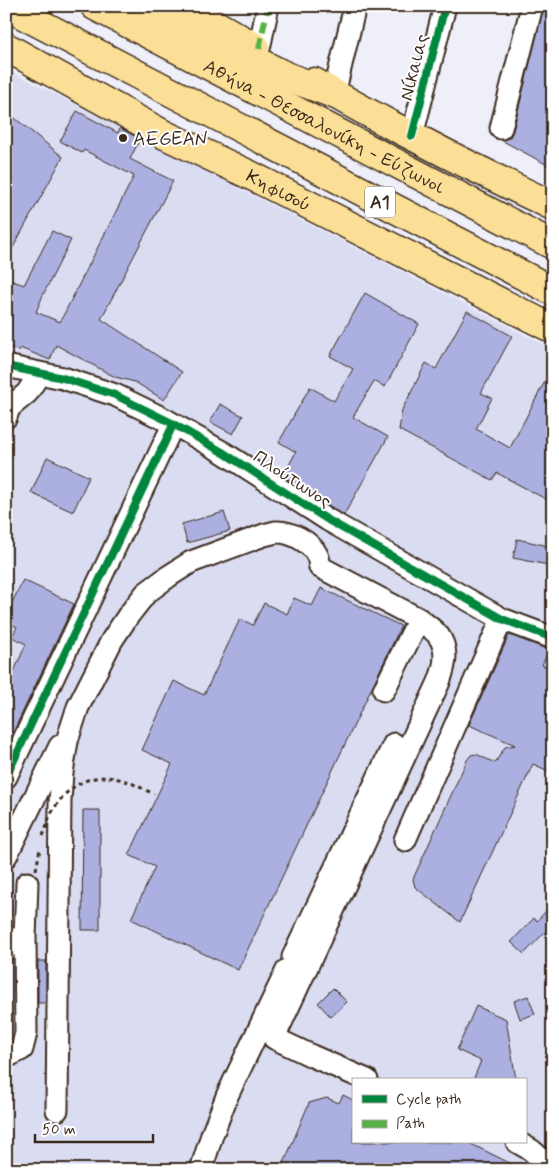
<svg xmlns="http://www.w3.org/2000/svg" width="559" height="1176" viewBox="0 0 559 1176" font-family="Mynerve,sans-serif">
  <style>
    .built { fill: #dadcf2; fill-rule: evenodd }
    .building { fill: #abb0e1; stroke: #3b2a1e }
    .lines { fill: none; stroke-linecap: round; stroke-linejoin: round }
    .minor-casing { stroke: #3b2a1e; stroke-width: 25 }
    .major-casing { stroke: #3b2a1e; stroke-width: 31 }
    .highway-casing { stroke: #3b2a1e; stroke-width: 31 }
    .path { stroke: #3b2a1e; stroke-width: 3; stroke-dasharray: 4 4; stroke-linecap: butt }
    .minor { stroke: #fff; stroke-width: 21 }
    .major { stroke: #fbdf96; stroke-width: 28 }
    .highway { stroke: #fbdf96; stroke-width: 28 }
    .path-bridge { stroke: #3b2a1e; stroke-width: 3; stroke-dasharray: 4 4; stroke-linecap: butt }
    .quiet { stroke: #57b245; stroke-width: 6; stroke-dasharray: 12 6; stroke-linecap: butt }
    .cycleway-casing { stroke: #fff; stroke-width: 11 }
    .cycleway { stroke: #00873e; stroke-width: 8 }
    .poi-dot { fill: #3b2a1e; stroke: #fff; stroke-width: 2 }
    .labels { text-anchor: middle; stroke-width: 4; stroke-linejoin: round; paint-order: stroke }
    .shield { fill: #fff; stroke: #766a62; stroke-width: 1 }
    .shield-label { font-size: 18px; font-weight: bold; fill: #3b2a1e }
    .street-label { font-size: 19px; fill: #3b2a1e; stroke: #fff }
    .poi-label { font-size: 19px; fill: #3b2a1e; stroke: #fff; text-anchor: start }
  </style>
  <rect width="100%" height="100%" fill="#eeeff9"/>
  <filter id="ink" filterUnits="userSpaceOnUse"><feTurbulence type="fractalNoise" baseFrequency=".02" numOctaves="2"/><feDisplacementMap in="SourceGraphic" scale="10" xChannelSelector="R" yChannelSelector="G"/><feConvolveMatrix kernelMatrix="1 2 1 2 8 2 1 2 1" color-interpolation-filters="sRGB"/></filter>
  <g filter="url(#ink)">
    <!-- built -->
    <path class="built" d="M6 69 553 349V1170H6ZM353 1080H525V1142H353Z"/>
    <!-- building -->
    <path class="building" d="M544 6H553V168L501 140H505L510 137 513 131Z
      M6 111 63 157 6 260Z
      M77 111 118 133 120 128 140 139 130 159 173 181 101 319 182 372 164 400 135 382 115 377 56 345 50 360 20 348 19 351 6 346V288L10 280 24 285 52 231 71 240 43 295 36 312 60 322 134 176 84 150 82 153 60 141Z
      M365 293 419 324 385 387 374 381 353 417 388 437 344 515 283 476 296 452 279 442 310 387 334 401 353 369 330 356Z
      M467 311 512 336 481 393 492 398 476 429 510 448 553 366V503L497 473 492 480 399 430 402 410 426 363 436 369Z
      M220 404 243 416 233 434 210 422Z
      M47 457 89 477 73 512 31 493Z
      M224 512 230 531 187 543 182 524Z
      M517 539 553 547V566L513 558Z
      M23 580 74 604 6 747V673L12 676 26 644 12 637 17 627 6 621V615Z
      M321 588 401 626 238 970 131 919 155 867 129 855 172 764 142 750 174 681 204 695 240 619 253 625 264 603 287 614 294 598 312 606Z
      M509 635 549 650 542 665 553 670V773L533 764 460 922 415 887 413 879 467 760 471 755 476 754 495 763 505 747 515 745 469 725Z
      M83 810H100V930H82Z
      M546 911 553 918V939L545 932 524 954 511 942 534 918 537 921Z
      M38 961H46V1003H38Z
      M333 988 347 1002 331 1017 318 1003Z
      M528 996 535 1014 520 1019 514 1001Z
      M476 1006 506 1019 516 1080H473L481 1061 457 1050Z
      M343 1095 353 1100V1142H467L524 1170H281L309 1103 327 1098 339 1103Z"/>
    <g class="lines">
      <defs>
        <path id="minor" d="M259 49 268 6
          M334 94 355 6
          M501 128 532 6
          M412 136 445 6
          M6 366 63 378 115 395 168 421 224 453 328 520 502 619 553 638
          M6 417 9 408 27 393 40 373
          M6 777 173 425
          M405 840 502 619
          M6 856 60 746
          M6 949 11 939 25 938
          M293 957 394 744
          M6 1057 22 1049 26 1033 25 938 27 883
          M367 1080 312 1056 274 1038 439 682C445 666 449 650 438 635 433 629 425 624 419 619
          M57 1110 60 801 62 773 67 741 78 707 112 640 128 616 146 593 169 576 191 562 264 535C268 534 272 533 276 532 290 531 311 542 317 555 319 558 319 563 320 567L419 619 384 690
          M517 1142 531 1150 553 1169
          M201 1170 212 1135 227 1096 287 970"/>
        <g id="major">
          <path d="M183 6 255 47"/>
          <path id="s1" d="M6 47 163 134 252 176 553 329"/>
          <path d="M314 82C339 97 365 111 391 125 444 153 498 180 553 206"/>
        </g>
        <g id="highway">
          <path d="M6 6 553 291"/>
          <path id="s2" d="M95 6 553 245"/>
          <path d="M147 6 288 77 334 94"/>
        </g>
      </defs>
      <!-- minor casing -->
      <use href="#minor" class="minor-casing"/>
      <!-- major casing -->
      <use href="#major" class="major-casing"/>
      <!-- highway casing -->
      <use href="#highway" class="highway-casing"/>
      <!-- path -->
      <path class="path" d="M36 870 40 849"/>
      <!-- minor -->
      <use href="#minor" class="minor"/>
      <!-- major -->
      <use href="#major" class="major"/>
      <!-- highway -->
      <use href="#highway" class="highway"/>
      <!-- path-bridge -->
      <path class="path-bridge" d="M43 836C45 830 47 824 49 818 61 792 84 773 114 778 128 780 141 788 154 794"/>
      <!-- quiet -->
      <path class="quiet" d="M259 49 268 6"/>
      <defs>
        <path id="cycleway" d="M412 136 445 6
          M6 366 63 378 115 395 168 421 224 453 328 520 502 619 553 638
          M6 777 173 425"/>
      </defs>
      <!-- cycleway casing -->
      <use href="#cycleway" class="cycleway-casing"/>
      <!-- cycleway -->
      <use href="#cycleway" class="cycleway"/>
    </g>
  </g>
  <!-- markers -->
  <circle class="poi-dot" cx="123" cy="138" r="5"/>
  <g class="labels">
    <!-- shield labels -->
    <rect class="shield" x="365" y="186.5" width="30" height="31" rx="4"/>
    <g class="shield-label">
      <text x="380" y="208">Α1</text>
    </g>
    <!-- street labels -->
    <g class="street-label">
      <text transform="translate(413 67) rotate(-76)" y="7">Νίκαιας</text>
      <text dy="7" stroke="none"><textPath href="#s2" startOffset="259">Αθήνα - Θεσσαλονίκη - Εύζωνοι</textPath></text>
      <text dy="7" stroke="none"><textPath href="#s1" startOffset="308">Κηφισού</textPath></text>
      <text transform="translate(293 478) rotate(33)" y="7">Πλούτωνος</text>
    </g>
    <!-- poi labels -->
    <g class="poi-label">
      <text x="133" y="145">AEGEAN</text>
    </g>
  </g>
  <!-- margin -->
  <rect width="559" height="1176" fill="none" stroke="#fff" stroke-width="25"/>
  <rect x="12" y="12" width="534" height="1151" fill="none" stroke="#3b2a1e" stroke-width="2" filter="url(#ink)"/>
  <!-- legend -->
  <rect x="352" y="1078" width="175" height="65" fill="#ffffff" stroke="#b1aaa5"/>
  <rect x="362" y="1095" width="25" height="8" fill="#00873e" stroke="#b1aaa5"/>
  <text x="396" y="1104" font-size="15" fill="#3b2a1e">Cycle path</text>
  <rect x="362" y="1120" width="25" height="8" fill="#57b245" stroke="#b1aaa5"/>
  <text x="396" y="1128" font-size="15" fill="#3b2a1e">Path</text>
  <!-- scale -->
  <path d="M35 1134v8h118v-8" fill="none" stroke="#3b2a1e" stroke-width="2.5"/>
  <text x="42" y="1134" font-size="15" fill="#3b2a1e" stroke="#ffffff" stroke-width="4" paint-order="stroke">50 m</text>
</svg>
